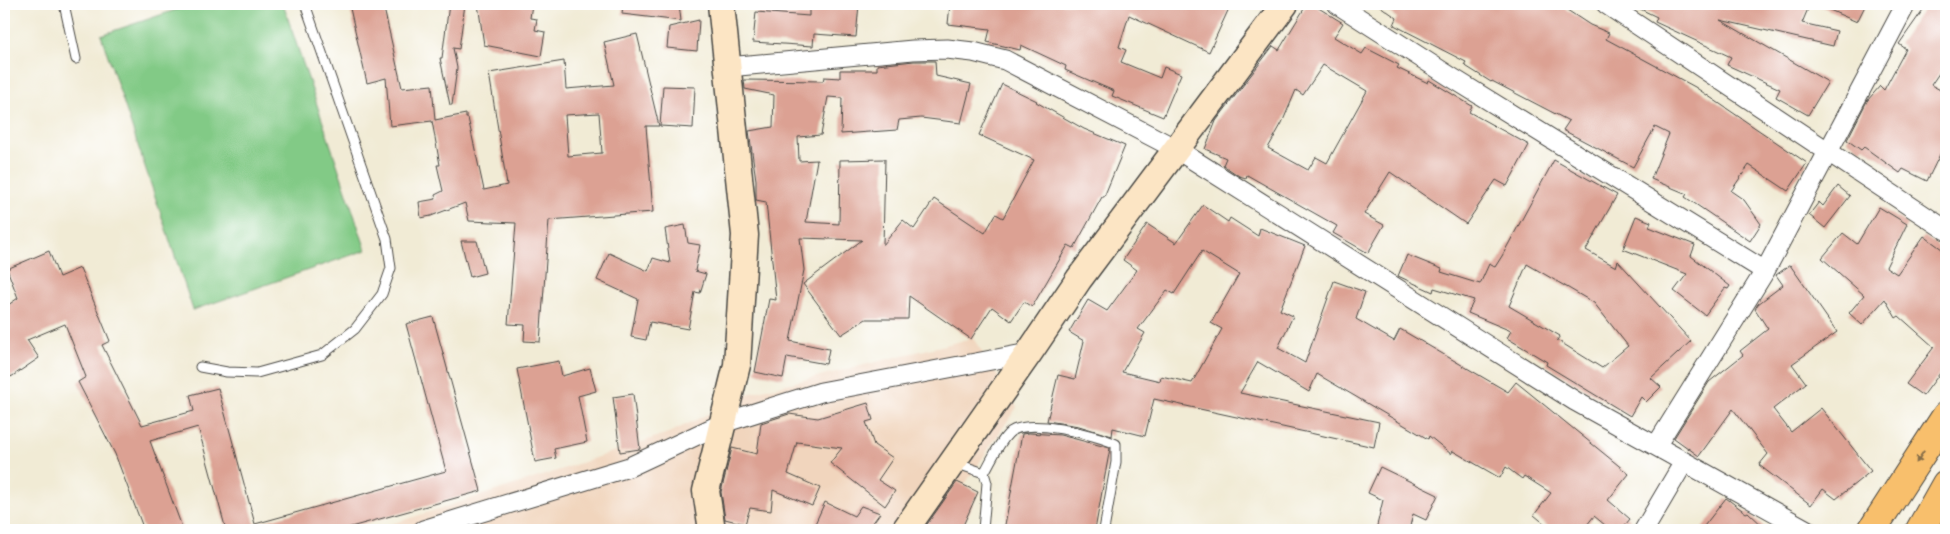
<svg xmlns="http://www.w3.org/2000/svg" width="1950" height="534" viewBox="0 0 1950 534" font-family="'Gentium Book Plus',serif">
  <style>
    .built { fill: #f1d5bd }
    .green { fill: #82ca86; stroke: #567a58 }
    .building { fill: #dca193; fill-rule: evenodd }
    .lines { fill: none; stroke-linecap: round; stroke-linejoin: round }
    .lane-casing { stroke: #494844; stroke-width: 11 }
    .street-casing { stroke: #494844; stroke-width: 21 }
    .secondary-casing { stroke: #494844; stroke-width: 29 }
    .primary-casing { stroke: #494844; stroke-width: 30 }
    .lane { stroke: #fff; stroke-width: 9 }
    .street { stroke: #fff; stroke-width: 19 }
    .secondary { stroke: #fce5c4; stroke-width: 26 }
    .primary { stroke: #f8bf6c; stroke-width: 28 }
    .oneway { fill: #876e48 }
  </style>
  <rect width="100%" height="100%" fill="#fff"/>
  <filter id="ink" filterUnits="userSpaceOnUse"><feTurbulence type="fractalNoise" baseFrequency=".02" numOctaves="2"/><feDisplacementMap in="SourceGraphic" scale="10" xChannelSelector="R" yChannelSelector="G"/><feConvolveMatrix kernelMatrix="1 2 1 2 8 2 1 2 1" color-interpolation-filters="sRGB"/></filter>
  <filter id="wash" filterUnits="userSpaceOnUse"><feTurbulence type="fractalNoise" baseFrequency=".0096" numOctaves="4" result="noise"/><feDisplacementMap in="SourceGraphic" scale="20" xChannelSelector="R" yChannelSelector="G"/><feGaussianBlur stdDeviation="1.12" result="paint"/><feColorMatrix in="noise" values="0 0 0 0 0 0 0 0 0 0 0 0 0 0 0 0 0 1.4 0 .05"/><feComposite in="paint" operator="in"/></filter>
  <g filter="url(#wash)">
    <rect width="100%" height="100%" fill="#f1ebd5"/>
    <!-- built -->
    <path class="built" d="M973 338 1017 407 934 530H373L548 474 671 432 751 393Z"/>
    <!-- green -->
    <path class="green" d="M193 4H283L366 250 193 310 101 35Z"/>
    <g id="blocks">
      <!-- building -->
      <path class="building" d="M349 4H383L402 88 432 85 435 120 466 114V118H468L484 190 507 185 489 73 564 61 566 89 614 85 604 42 637 34 659 126H646L653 212 549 220 540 342 524 341 525 325 508 324 516 223 469 221 465 203 431 216 421 218 419 202 436 199 435 195 443 191 437 165H440L432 121 390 126 386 78 367 83ZM599 113 602 153 568 156 565 115Z
        M449 4H465L459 49 453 48 457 68 452 105H450L440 58H442Z
        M478 4H532L530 18 537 19 535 30 545 32 541 56 484 45Z
        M623 4H679L681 21 622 14Z
        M809 4H859L856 37 814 34 813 46 753 42 756 12 809 16Z
        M950 4H1231L1209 52 1129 15 1119 47 1126 50 1121 62 1160 78 1164 67 1181 74 1163 117 1112 96 1114 91 1065 70 1066 66 1021 45 1020 50 987 42 990 29 948 24Z
        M1307 4H1312L1343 23 1334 37 1362 54 1366 48 1399 65 1397 68 1428 83 1429 80 1472 106 1469 112 1529 145 1507 186 1496 180 1466 224 1390 172 1364 214 1384 225 1368 253 1333 233 1337 226 1247 175 1246 178 1239 176 1223 165 1226 158 1205 149 1216 121 1273 46 1279 50ZM1323 65 1367 91 1327 163 1316 157 1308 170 1268 148 1282 123 1296 90 1303 95Z
        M1377 4H1558L1590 25 1609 33 1606 39 1695 87 1807 163 1788 191 1749 165 1731 191 1744 200 1761 224 1750 241 1685 197 1687 194 1651 179 1669 134 1655 127 1633 167 1563 130 1569 121 1492 81 1491 82 1464 65 1466 62 1394 25 1397 18Z
        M1630 4H1714L1726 9 1728 4H1810L1802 23 1837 31 1833 46 1720 20 1828 82 1808 115 1776 97 1780 89 1727 65 1731 57 1655 22 1657 17Z
        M1816 4H1866L1857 22Z
        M1927 4H1940L1946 9V63L1931 85 1946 93V142L1927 181 1903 169 1900 173 1864 147 1861 150 1847 140 1867 101 1880 86 1884 90 1906 49 1899 44Z
        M699 20 697 51 667 48 669 27Z
        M914 61H935L936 76 971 84 961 123 921 118 899 120 897 130 841 134 842 98 828 97 821 135 798 137 799 161 817 160 806 222 839 224 840 160 885 159 883 245 903 220 914 229 934 199 985 233 996 214 1003 218 1034 160 979 135 1002 84 1037 101 1036 102 1084 129 1125 146 1104 197H1102L1074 248 1068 245 1032 307 1024 302 1011 321 992 307 971 339 909 296 908 319H866L841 335 803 284 862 240 800 238 804 270 790 341 829 349 826 364 787 357 783 378 755 372 769 299 776 300 766 202 756 200V180L749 131 773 127 774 95 745 89 744 80 823 81 824 77 840 78V70H877V65Z
        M663 86 695 87 693 128 660 126Z
        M1554 160 1617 195 1586 250 1616 267 1618 261 1691 341 1651 378 1661 387 1646 402 1641 397 1630 416 1546 365 1547 362 1507 338 1511 331 1468 313 1474 300 1434 288 1433 292 1398 276 1407 255 1442 269 1441 272 1480 284 1489 264 1495 267 1502 256ZM1527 264 1594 303 1628 346 1602 368 1557 340 1560 336 1509 306Z
        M1838 186 1850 196 1825 228 1809 215 1819 202 1823 206Z
        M1203 205 1228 222 1230 218 1258 236 1260 228 1305 246 1280 310 1293 316 1278 348 1305 363 1334 281 1365 292 1356 319 1394 341 1400 329 1508 392 1516 382 1629 474 1608 500 1630 519 1621 530H1611L1594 516 1583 530H1552L1534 515 1551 493 1524 476 1522 479 1506 467 1500 478 1453 451 1451 454 1429 436 1428 439 1317 374 1309 392 1258 362 1240 393 1379 422 1374 447 1154 399 1145 436 1113 428 1112 436 1079 426 1047 421 1058 375 1075 379 1084 341 1069 332 1088 300 1107 311 1137 270 1123 260 1147 224 1176 243ZM1202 251 1239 274 1211 323 1222 329 1192 383 1161 376 1160 381 1122 372 1145 333 1138 329 1167 290 1174 294Z
        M1879 207 1907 224 1886 267 1897 274 1924 236 1946 252V365L1923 396 1906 384 1934 347 1899 316 1896 318 1885 299 1862 325 1849 313 1864 295 1822 258 1843 233 1857 244Z
        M1636 216 1651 222 1649 227 1695 245 1691 256 1730 286 1728 289 1725 288 1705 315 1674 291 1687 274 1623 249Z
        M685 225 688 243 700 245 695 271 706 274 700 293 695 292 688 329 650 322 646 340 631 337 638 299 597 280 609 253 648 271 653 258 670 263 665 229Z
        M461 241H477L485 273 470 277Z
        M49 251 59 277 80 268 110 341 102 345 142 425 194 411 190 395 218 388 255 524 446 471 406 324 433 317 481 491 340 530H226L198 427 150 441 182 527 172 530H144L115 454 78 382 86 377 65 324 27 340 39 358 11 377 4 365V308L18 298 7 269Z
        M1790 265 1837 332 1792 364 1806 383 1773 409 1791 432 1821 408 1871 471 1836 499 1823 489 1811 505 1759 465 1768 454 1733 409 1699 456 1674 438 1709 382 1743 355 1740 351 1768 329 1755 309 1758 304 1783 285 1776 275Z
        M559 361 562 376 590 368 596 391 578 396 587 442 554 449 556 458 535 462 517 369Z
        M633 394 640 449 620 452 613 397Z
        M868 403 873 420 866 422 874 445 893 458 878 480 895 491 885 506 830 463 842 448 797 442 788 474 820 488 812 506 773 490 771 511 750 508 745 524 725 519 721 492 732 448 757 454 761 423 789 414 818 418Z
        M1029 433 1060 435 1110 448 1095 530H1004L1022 434Z
        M1380 467 1438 495 1426 520 1413 514 1409 530H1376L1383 500 1368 493Z
        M957 482 978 492 961 530H923Z
        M1726 498 1746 513 1748 512 1767 530H1701Z
        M825 502 854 516 861 506 880 513 872 524 884 530H822L814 526Z"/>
    </g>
  </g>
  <g filter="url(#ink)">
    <use href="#blocks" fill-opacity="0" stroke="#494844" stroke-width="1"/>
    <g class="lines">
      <defs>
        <path id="lane" d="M64 4 76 59
          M200 367 227 372 257 373 322 355 355 329 382 294 391 268 387 239 305 4
          M955 463 984 473 987 483 983 530
          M984 473C991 461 998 444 1008 434 1024 416 1097 435 1116 444V462L1104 530"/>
        <path id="street" d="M1337 4 1451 77 1765 271
          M1606 4 1946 230
          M728 67 913 50 947 49 973 52 1005 60 1176 149 1575 401 1807 530
          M1656 446 1765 271 1906 4
          M423 530 629 467 723 423 821 392 1029 353
          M1644 530 1684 462"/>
        <path id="secondary" d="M712 530 706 491 737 365 745 235 721 4
          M905 530 1029 353 1079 279 1285 4"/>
        <path id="primary" d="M1872 530 1946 416
          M1920 530 1946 484"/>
      </defs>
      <!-- lane casing -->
      <use href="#lane" class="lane-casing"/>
      <!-- street casing -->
      <use href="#street" class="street-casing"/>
      <!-- secondary casing -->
      <use href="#secondary" class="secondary-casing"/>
      <!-- primary casing -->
      <use href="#primary" class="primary-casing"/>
      <!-- lane -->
      <use href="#lane" class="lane"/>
      <!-- street -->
      <use href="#street" class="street"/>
      <!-- secondary -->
      <use href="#secondary" class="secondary"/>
      <!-- primary -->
      <use href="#primary" class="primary"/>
    </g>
    <!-- one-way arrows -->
    <defs><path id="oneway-solid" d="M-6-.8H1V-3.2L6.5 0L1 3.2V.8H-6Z" transform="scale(1.25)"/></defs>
    <use class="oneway" href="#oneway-solid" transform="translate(1920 457) rotate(123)"/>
  </g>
  <!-- margin -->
  <rect width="1950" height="534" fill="none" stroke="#fff" stroke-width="20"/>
</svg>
